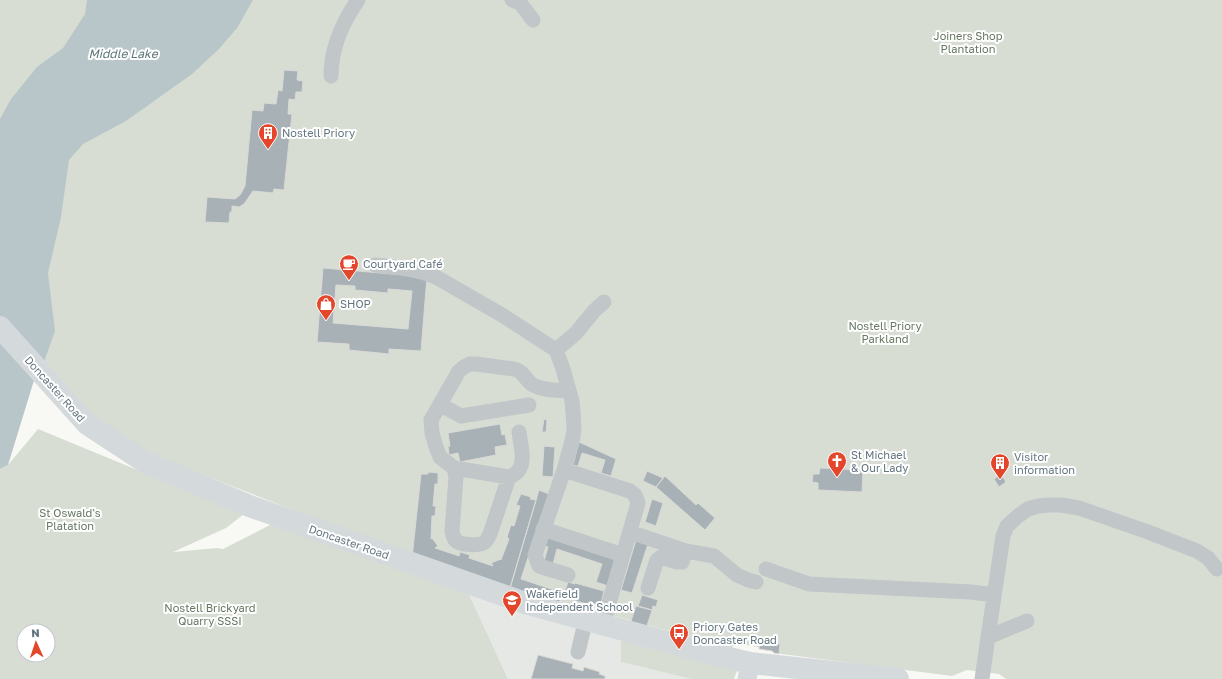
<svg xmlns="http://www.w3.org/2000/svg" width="1222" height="679" viewBox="0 0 1222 679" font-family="'Golos Text',sans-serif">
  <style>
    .built { fill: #e6e8e6 }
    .green { fill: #d8ddd4; fill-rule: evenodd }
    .water { fill: #b8c6c9 }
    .building { fill: #a8b2b6; stroke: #dad9d7; fill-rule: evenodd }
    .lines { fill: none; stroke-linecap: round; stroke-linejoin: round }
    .minor { stroke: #c1c6c9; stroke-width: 15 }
    .major { stroke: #d4d9dc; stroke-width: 19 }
    .highway { stroke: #d4d9dc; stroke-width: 22 }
    .labels { text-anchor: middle; stroke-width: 4; stroke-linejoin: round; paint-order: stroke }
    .park-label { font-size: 11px; fill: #677862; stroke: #fff }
    .poi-label { font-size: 11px; fill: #637680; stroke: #fff; text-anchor: start }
    .street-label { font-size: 11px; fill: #637680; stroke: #fff }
    .water-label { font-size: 12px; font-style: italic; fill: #5e767b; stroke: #fff }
  </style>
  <rect width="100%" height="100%" fill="#f8f8f5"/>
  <!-- built -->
  <path class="built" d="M469 594 621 640V662L691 679H508Z"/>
  <!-- green -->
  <path class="green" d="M0 0H1222V679H1006L999 674 967 670 952 676 774 653 772 650 737 643 731 648 512 588 303 514 150 454 95 423 0 310Z
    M38 429 244 514 226 528 173 552 217 548 223 549 272 524 469 594 508 679H0V469L8 465ZM24 631H48V655H24Z
    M621 640 738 668 734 679H691L621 662Z"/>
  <!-- water -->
  <path class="water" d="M87 0H253L237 28 219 49 192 74 126 121 83 144 69 160 61 217 48 273 55 331 44 362 35 377 8 465 0 469V119L11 99 37 67 63 48 85 14Z"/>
  <!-- building -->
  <path class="building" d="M284 70 298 71 297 80 303 81 302 92H296L295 100 289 99 288 114H292L284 190 274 189 273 193 253 191 244 204 239 207 232 206V212H230L229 223 205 222 207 197 235 199 240 195 245 186 252 110 263 111 264 103 276 104 278 90 282 91Z
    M323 268 427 277 421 351 389 349V354L349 350V344L317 342ZM336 285 355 286V290L388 293V289L412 291 408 329 333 323Z
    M544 419 547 420 546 432H542Z
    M500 424 502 435 505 434 507 445 495 447 496 455 460 462 458 453 449 455 448 446H450L448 433Z
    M579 442 616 459 611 476 601 473 605 460 582 453 578 466 573 465Z
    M544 446 555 447 553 477 542 476Z
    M820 468 863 470 862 492 818 490V483L812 482 813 474H819Z
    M647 471 663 478 656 487 643 481Z
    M428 472 438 473V484H435L433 506H436L435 516H432L431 539 432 538 438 546 435 548 459 556 460 552 470 555 469 558 493 566 491 563 501 559V560L509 539 507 537 511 525 514 526 520 506 516 505 521 494 531 497 530 499 536 500 510 588 412 558 421 474H428Z
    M1001 474 1006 482 999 487 994 479Z
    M665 476 696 505 698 503 715 518 705 530 656 487Z
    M539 490 549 494 521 579 563 593 559 603 510 588Z
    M652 499 663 503 656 526 645 522Z
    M545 534 618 556 608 586 596 582 602 564 557 549 553 564 544 561 548 547 542 545Z
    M636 540 648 544 632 593 621 590Z
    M568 582 575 584V583L604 591 600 608 563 597Z
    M642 595 658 600 656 607 653 606 652 610 638 606Z
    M636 606 652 610 646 629 630 624Z
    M742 637 748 639 747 645 740 644Z
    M760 641 780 644 779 654 774 653 772 651 759 649Z
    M538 655 573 664 572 668 583 671 584 667 600 672 599 674 605 676V679H531Z"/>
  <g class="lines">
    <!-- minor -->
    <path class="minor" d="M512 0 520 3 533 20
      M331 76C331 47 342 23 358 0
      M375 265C396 267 417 269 436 277L502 315 556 350 563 369 572 401 573 412 574 428 573 437 564 470
      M556 350 576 333 594 311 604 302
      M441 405 461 416 529 405
      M519 432C521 448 529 470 509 477L490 534C489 536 487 540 485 542 481 546 463 545 458 542 454 541 453 535 452 531L456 477 454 468 440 457 436 447 432 433 431 420 459 371 464 367 470 364H476L514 369C524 371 525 380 533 385 544 391 557 390 569 391
      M454 468 509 477
      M543 529 623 555
      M630 532 686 551 714 556 737 575 748 580 756 582
      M766 569 809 584 971 592 994 595
      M568 575 539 566 535 555 564 470 630 491 635 495 638 503 603 624
      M648 588 657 560 661 557 677 562H682L686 551
      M988 637 1003 536 1007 526 1018 516 1028 509 1038 506 1049 505H1061L1079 508 1148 532 1197 551 1208 558 1217 569
      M578 652 586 619
      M982 679 988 637 1027 621"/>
    <!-- major -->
    <path class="major" d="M747 679 750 663"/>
    <!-- highway -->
    <path class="highway" d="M0 327 87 424 145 462 252 507 528 604 704 652 750 663 898 679"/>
  </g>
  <!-- icons -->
  <defs>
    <symbol id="building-pin" viewBox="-11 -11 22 30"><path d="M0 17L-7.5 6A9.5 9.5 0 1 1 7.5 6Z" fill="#e3462a" stroke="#fff"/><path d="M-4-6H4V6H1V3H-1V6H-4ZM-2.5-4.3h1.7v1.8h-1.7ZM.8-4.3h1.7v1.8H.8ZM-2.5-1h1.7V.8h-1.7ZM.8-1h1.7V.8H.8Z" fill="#fff"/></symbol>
    <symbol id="cafe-pin" viewBox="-11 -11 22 30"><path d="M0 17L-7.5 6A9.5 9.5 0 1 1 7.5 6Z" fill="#e3462a" stroke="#fff"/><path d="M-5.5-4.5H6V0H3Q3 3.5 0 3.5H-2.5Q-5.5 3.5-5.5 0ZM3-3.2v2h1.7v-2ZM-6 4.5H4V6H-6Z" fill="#fff"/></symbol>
    <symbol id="shop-pin" viewBox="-11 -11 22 30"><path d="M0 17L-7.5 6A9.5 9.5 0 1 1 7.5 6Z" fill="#e3462a" stroke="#fff"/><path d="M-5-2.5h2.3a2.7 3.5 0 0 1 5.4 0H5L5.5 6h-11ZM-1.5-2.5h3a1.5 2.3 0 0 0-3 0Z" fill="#fff"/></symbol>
    <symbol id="church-pin" viewBox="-11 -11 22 30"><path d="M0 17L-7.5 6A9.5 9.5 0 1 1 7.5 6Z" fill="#e3462a" stroke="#fff"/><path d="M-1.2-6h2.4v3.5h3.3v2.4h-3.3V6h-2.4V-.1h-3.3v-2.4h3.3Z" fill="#fff"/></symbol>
    <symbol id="school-pin" viewBox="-11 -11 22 30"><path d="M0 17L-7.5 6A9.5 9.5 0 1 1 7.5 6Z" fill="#e3462a" stroke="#fff"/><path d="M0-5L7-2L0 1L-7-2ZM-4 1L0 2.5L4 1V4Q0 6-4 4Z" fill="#fff"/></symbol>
    <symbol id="bus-pin" viewBox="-11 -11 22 30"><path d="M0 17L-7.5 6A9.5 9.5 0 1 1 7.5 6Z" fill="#e3462a" stroke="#fff"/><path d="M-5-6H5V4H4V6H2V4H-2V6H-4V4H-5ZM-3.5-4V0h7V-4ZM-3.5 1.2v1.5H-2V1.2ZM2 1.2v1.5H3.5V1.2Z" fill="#fff"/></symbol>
  </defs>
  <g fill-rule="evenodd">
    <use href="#building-pin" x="257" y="122" width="22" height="30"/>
    <use href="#cafe-pin" x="338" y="253" width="22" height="30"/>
    <use href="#shop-pin" x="315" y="293" width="22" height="30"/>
    <use href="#church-pin" x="826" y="450" width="22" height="30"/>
    <use href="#building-pin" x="989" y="452" width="22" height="30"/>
    <use href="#school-pin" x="501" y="589" width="22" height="30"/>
    <use href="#bus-pin" x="668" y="622" width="22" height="30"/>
  </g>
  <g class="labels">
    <!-- park labels -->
    <g class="park-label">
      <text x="968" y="40">Joiners Shop<tspan x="968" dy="13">Plantation</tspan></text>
      <text x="885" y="330">Nostell Priory<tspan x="885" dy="13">Parkland</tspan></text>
      <text x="70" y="517">St Oswald's<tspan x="70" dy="13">Platation</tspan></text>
      <text x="210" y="612">Nostell Brickyard<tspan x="210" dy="13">Quarry SSSI</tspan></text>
    </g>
    <!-- poi labels -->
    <g class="poi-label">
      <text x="282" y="137">Nostell Priory</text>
      <text x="363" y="268">Courtyard Café</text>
      <text x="340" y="308">SHOP</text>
      <text x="851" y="459">St Michael<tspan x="851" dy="13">&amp; Our Lady</tspan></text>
      <text x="1014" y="461">Visitor<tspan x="1014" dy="13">information</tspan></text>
      <text x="526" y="598">Wakefield<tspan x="526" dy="13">Independent School</tspan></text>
      <text x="693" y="631">Priory Gates<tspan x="693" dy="13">Doncaster Road</tspan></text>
    </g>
    <!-- street labels -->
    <g class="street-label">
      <text transform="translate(55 389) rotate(48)" y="4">Doncaster Road</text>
      <text transform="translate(349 542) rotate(19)" y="4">Doncaster Road</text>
    </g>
    <!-- water labels -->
    <g class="water-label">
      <text x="123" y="58">Middle Lake</text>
    </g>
  </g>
  <!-- north arrow -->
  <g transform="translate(36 643) rotate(357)"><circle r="19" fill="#ffffff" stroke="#c1c8cc"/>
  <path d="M0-3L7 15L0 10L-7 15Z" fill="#e3462a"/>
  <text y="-6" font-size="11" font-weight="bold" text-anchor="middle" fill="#637680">N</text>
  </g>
</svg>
